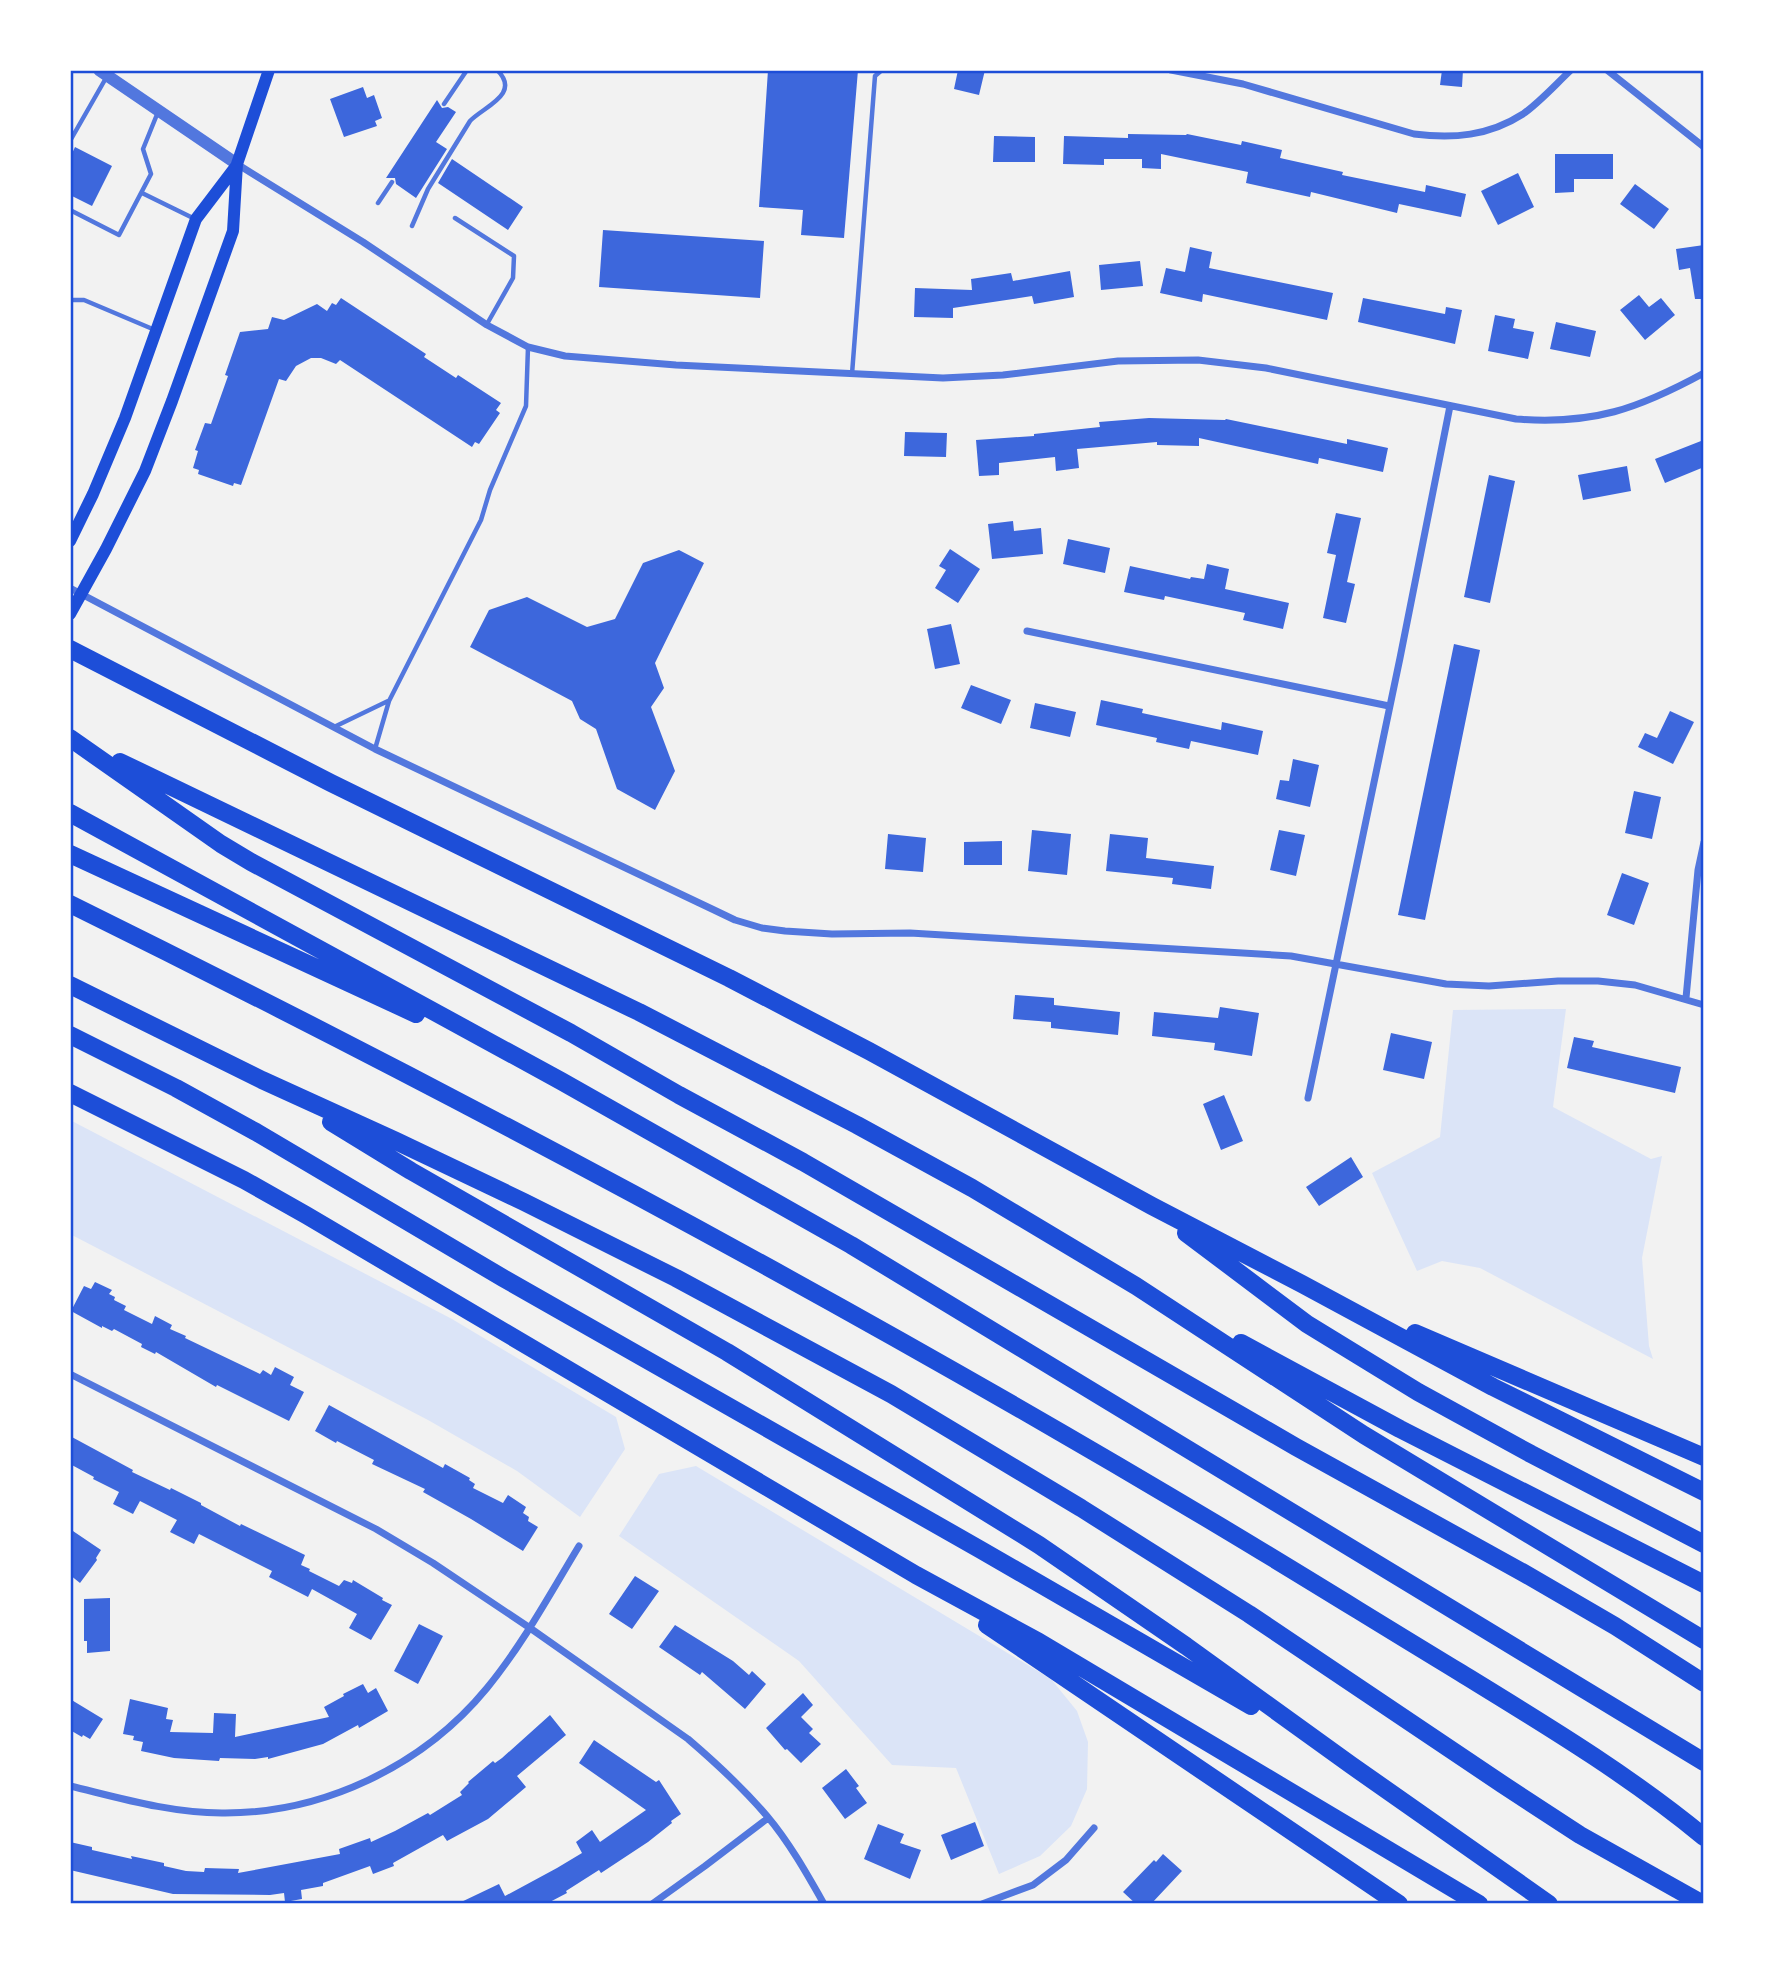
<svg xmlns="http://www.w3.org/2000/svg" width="1774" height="1974" viewBox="0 0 1774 1974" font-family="'Roboto Condensed',sans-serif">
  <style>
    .green { fill: #dbe4f7 }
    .building { fill: #3d67dc }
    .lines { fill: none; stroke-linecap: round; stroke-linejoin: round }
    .service { stroke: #5277de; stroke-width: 4.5 }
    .minor { stroke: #5277de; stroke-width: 7 }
    .tertiary { stroke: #5277de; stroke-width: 12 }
    .secondary { stroke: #1d4ed8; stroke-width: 12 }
    .motorway { stroke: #1d4ed8; stroke-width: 18 }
    .neatline { fill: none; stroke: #1d4ed8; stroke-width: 2.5 }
  </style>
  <rect width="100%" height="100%" fill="#f2f2f2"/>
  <!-- green -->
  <path class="green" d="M1566 1009 1553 1107 1651 1159 1662 1156 1642 1258 1649 1346 1653 1359 1480 1268 1442 1261 1417 1271 1372 1173 1440 1137 1453 1010Z
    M70 1120 452 1319 616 1417 625 1449 580 1517 517 1471 428 1420 70 1234Z
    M696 1466 1051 1679 1077 1711 1088 1742 1087 1789 1071 1826 1040 1856 999 1874 956 1768 892 1765 799 1661 619 1536 659 1474Z"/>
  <!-- building -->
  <path class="building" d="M768 70H858L844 238 801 235 803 210 759 207Z
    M958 70H985L979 95 954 89Z
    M1442 70H1463L1462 87 1440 85Z
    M363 87 367 98 374 95 382 118 375 121 377 126 344 137 330 99Z
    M437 100 442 108 448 107 456 112 436 142 447 149 416 198 396 184 395 178H386Z
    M1128 134 1186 135 1187 134 1241 145 1242 141 1282 150 1280 158 1343 172 1342 175 1425 192 1426 185 1466 194 1461 217 1399 204 1397 213 1311 192 1310 197 1246 183 1248 172 1161 154V169L1142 168V159H1104V165L1063 164 1064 136 1128 138Z
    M994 136 1035 137V162H993Z
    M75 147 112 166 92 206 70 195V158Z
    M1555 154H1613V179H1574V192L1555 193Z
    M452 159 523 207 508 230 438 183Z
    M1518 173 1534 207 1498 225 1481 191Z
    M1635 184 1669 209 1654 229 1620 204Z
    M603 230 764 241 760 298 599 287Z
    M1704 245V299H1695L1690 268 1679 270 1676 249Z
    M1190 247 1212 252 1209 268 1333 293 1327 320 1203 294 1202 302 1160 293 1166 268 1185 272Z
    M1140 261 1143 286 1101 290 1099 265Z
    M1070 271 1074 297 1034 304 1032 296 953 308V318L914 317 915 288 972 290 971 279 1011 273 1013 281Z
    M1639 295 1649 307 1661 298 1675 315 1645 340 1620 310Z
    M341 298 426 354 424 357 456 378 458 375 501 403 496 410 500 413 479 444 475 442 472 447 340 360 336 364 321 358H311L296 366 286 381 279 379 241 485 234 483 233 486 198 474 199 470 193 468 198 451 195 450 205 423 211 424 228 376 225 375 240 332 268 329 272 317 284 320 317 304 327 311 332 303 336 305Z
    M1363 298 1445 314 1446 307 1462 310 1455 344 1358 322Z
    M1495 315 1515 319 1513 328 1534 332 1528 359 1488 351Z
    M1556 322 1596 331 1590 357 1550 349Z
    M1149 418 1225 420 1226 419 1347 444V439L1388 448 1383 472 1319 458 1318 464 1199 438V446L1157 445V442L1077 449 1079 468 1056 471 1055 457 999 463V475L979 476 976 440 1034 436V434L1100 427 1099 422Z
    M905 432 947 433 946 457 904 456Z
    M1701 441 1704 449V467L1665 483 1655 459Z
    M1627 466 1631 491 1583 500 1578 475Z
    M1489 475 1515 481 1490 603 1464 597Z
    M1336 513 1361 518 1347 582 1355 584 1346 623 1323 618 1336 555 1327 553Z
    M1013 521 1014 531 1041 528 1043 554 992 559 988 524Z
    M1068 539 1110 548 1105 573 1063 564Z
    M950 549 980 569 958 603 935 588 946 570 939 566Z
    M679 550 704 563 655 663 664 688 651 707 675 771 655 810 617 789 596 729 580 719 572 701 470 647 489 610 527 597 587 627 615 619 643 563Z
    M1207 564 1229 569 1225 589 1289 603 1283 629 1243 620 1245 613 1165 596 1164 600 1124 592 1130 566 1190 579 1191 577 1204 579Z
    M951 624 960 664 935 669 927 629Z
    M1454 644 1480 650 1425 920 1398 915Z
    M971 685 1011 700 1001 724 961 708Z
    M1101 700 1143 709 1142 713 1221 730 1222 722 1263 731 1258 755 1191 741 1189 749 1156 742 1157 738 1096 725Z
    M1035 703 1076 712 1070 737 1030 728Z
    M1670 711 1694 722 1673 764 1638 747 1645 733 1657 738Z
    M1293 759 1319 765 1310 807 1276 799 1280 780 1289 781Z
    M1634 791 1661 797 1652 839 1625 833Z
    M1032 830 1071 834 1067 875 1028 871Z
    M1279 830 1305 835 1296 876 1270 870Z
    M888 834 926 838 923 872 885 869Z
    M1110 834 1148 838 1146 858 1214 866 1211 889 1172 884 1173 878 1106 871Z
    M1002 841V865H964V842Z
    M1622 873 1649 883 1634 925 1607 915Z
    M1015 995 1054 998V1005L1120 1012 1118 1035 1051 1028V1022L1013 1019Z
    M1220 1007 1259 1013 1252 1056 1214 1050 1215 1043 1152 1036 1154 1012 1218 1018Z
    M1391 1033 1432 1042 1424 1079 1383 1070Z
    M1574 1037 1594 1041 1592 1047 1681 1067 1675 1093 1567 1068Z
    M1224 1095 1243 1141 1221 1150 1203 1104Z
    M1351 1157 1363 1177 1319 1206 1306 1187Z
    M95 1282 112 1290 109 1294 115 1297 114 1300 126 1306 124 1310 152 1324 155 1316 172 1325 170 1329 186 1336 185 1338 260 1374 263 1370 271 1375 275 1367 294 1377 290 1385 304 1392 289 1421 217 1385 216 1387 156 1352 155 1354 141 1347 142 1344 114 1329 112 1331 102 1326V1328L71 1311 84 1286 91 1289Z
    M329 1405 443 1468 445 1464 470 1478 469 1480 475 1484 473 1488 503 1503 508 1495 526 1507 523 1513 529 1517 528 1521 538 1527 523 1551 471 1519 423 1492 425 1489 372 1464 374 1460 337 1441 336 1443 315 1431Z
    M70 1436 133 1470 132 1472 170 1490 171 1488 201 1503V1505L240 1526 241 1524 305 1555 301 1565 310 1569 309 1571 339 1586 344 1580 352 1583 353 1580 383 1598 382 1600 392 1605 371 1640 349 1628 357 1614 312 1589 308 1597 269 1577 272 1571 199 1534 194 1544 170 1532 177 1520 140 1501 133 1514 113 1504 119 1492 93 1479 94 1477 70 1464Z
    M70 1529 101 1550 96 1558 97 1560 80 1583 70 1575Z
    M635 1576 659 1591 632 1629 609 1614Z
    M110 1598V1651L87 1653V1641H84V1599Z
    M419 1624 443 1636 418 1684 394 1671Z
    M675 1625 733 1661 749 1675 752 1671 766 1684 745 1709 702 1672 700 1675 659 1647Z
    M363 1684 368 1693 376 1688 388 1711 359 1728 358 1725 323 1744 268 1759V1757L255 1759 220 1758 219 1761 174 1758 141 1751 143 1742 133 1740 134 1736 123 1734 130 1699 168 1708 166 1719 173 1720 170 1732 213 1733 214 1713 236 1714 235 1737 329 1717 324 1707 344 1696 343 1694Z
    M803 1693 813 1705 801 1717 813 1729 809 1733 821 1744 801 1763 787 1749 785 1750 766 1728Z
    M70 1699 103 1719 90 1739 83 1735 82 1737 70 1730Z
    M550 1715 566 1735 517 1776 526 1787 488 1819 447 1841 443 1835 393 1863 394 1866 373 1874 370 1866 323 1883V1886L301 1890 302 1899 285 1902 284 1893 270 1895 173 1894 70 1870V1842L92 1847V1850L132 1859 131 1856 164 1863V1866L186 1871 204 1872 205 1868 239 1869 238 1873 340 1854 339 1849 370 1838 371 1842 395 1831 428 1813 430 1815 462 1795 460 1792 469 1783 468 1782 493 1761 495 1763 502 1758Z
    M594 1740 656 1782 659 1780 681 1814 671 1821 672 1823 648 1842 601 1873 599 1870 566 1891 567 1893 546 1904H457L499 1884 505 1896 557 1868 582 1853 576 1842 592 1830 600 1842 646 1810 579 1763Z
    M846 1769 859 1786 856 1788 867 1803 845 1819 822 1788Z
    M975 1822 984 1846 951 1860 941 1835Z
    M878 1824 904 1834 900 1843 921 1850 910 1879 864 1859Z
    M1163 1854 1182 1871 1151 1904H1136L1123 1892 1154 1860 1156 1862Z"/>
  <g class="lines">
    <!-- service -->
    <path class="service" d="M444 104 467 70
      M70 141 106 78
      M142 193 195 219
      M378 203 392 182
      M70 210 119 235 151 174 143 149 158 112
      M455 218 514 256 513 278 487 324
      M412 226 428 189 470 121C483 107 522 94 497 70
      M70 300H84L155 330
      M852 374 875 76 882 70
      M334 727 388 701
      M375 749 389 701 481 520 490 490 526 406 528 347"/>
    <!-- minor -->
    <path class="minor" d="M1171 70 1243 84 1414 134C1453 139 1489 136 1523 114 1540 102 1556 84 1571 70
      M1607 70 1704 147
      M237 164 363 242 487 325 528 347 565 356 676 365 943 378 1003 375 1118 361 1198 360 1266 368 1516 419C1593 425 1638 409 1704 373
      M70 588 375 749 712 909 735 920 762 928 785 931 832 934 910 933 1291 956 1446 984 1489 986 1558 981H1598L1635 985 1704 1005
      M1027 631 1389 706
      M1686 998 1698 870 1704 842
      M1308 1098 1400 658 1450 406
      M70 1374 376 1529 433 1563 530 1628 688 1739C716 1763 743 1788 767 1816 789 1842 807 1874 824 1904
      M70 1786C120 1798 170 1813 222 1813 323 1814 423 1766 487 1688 523 1644 550 1594 579 1546
      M652 1904 705 1866 768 1818
      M982 1904 1033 1885 1066 1860 1094 1828"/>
    <!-- tertiary -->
    <path class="tertiary" d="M99 70 237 164"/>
    <!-- secondary -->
    <path class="secondary" d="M70 541 93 494 125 418 196 219 237 165
      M70 614 106 549 145 471 172 401 233 231 237 164 269 70"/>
    <!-- motorway -->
    <path class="motorway" d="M70 649 331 783 729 978 869 1051 1152 1206 1302 1284 1493 1387 1704 1492
      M70 738 221 844 251 862 571 1033 679 1095 803 1162 1296 1447 1522 1572 1615 1626 1704 1683
      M120 762 639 1012 857 1125 972 1188 1136 1286 1364 1435 1704 1640
      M70 813 561 1081 851 1245 1704 1762
      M70 854 416 1014
      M70 904C461 1097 845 1302 1218 1525 1300 1574 1380 1624 1461 1673 1544 1724 1629 1775 1704 1837
      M70 985 262 1080 396 1141 524 1202 676 1278 891 1394 1081 1508 1249 1614 1502 1784 1580 1835 1703 1904
      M70 1035 176 1088 256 1132 503 1278 981 1550 1251 1706
      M70 1093 244 1180 306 1215 916 1575 1039 1642 1479 1904
      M331 1122 411 1171 727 1352 1039 1545 1186 1646 1351 1765 1549 1904
      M1186 1233 1307 1324 1418 1392 1531 1454 1704 1544
      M1415 1333 1704 1457
      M1241 1343 1400 1429 1704 1584
      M987 1625 1399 1904"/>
  </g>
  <!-- border -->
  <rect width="1774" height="1974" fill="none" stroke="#ffffff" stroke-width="144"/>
  <rect x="72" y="72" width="1630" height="1830" class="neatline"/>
</svg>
